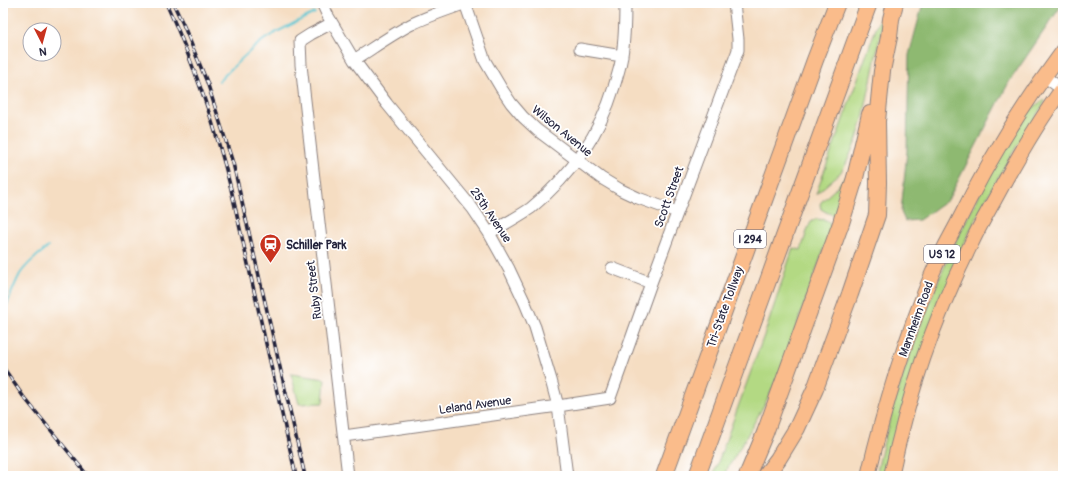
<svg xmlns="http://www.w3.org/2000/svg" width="1066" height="479" viewBox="0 0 1066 479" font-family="Pangolin,sans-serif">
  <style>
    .green { fill: #b3d983; stroke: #6a7e5f }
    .forest { fill: #8eb971; stroke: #586e56 }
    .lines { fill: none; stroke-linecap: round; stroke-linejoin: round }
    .stream { stroke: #56c3cf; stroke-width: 2 }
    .minor-casing { stroke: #8c807e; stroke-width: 13 }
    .major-casing { stroke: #8c807e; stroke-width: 16 }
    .highway-casing { stroke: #8c807e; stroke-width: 18 }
    .minor { stroke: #fff; stroke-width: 11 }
    .major { stroke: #fabc8b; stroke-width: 14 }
    .highway { stroke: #fabc8b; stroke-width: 16 }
    .rail-casing { stroke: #22223b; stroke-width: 3.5 }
    .rail { stroke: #fff; stroke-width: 2; stroke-dasharray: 6; stroke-linecap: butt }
    .labels { text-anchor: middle; stroke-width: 3.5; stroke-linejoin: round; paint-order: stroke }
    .shield { fill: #fff; stroke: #646476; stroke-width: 1 }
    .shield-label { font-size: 11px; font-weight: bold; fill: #22223b }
    .street-label { font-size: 12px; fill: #22223b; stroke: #fff }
    .poi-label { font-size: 12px; font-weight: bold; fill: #22223b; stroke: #fff; text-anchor: start }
  </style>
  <rect width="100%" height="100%" fill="#fff"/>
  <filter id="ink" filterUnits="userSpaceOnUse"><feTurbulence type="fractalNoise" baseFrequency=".025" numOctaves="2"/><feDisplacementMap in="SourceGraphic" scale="8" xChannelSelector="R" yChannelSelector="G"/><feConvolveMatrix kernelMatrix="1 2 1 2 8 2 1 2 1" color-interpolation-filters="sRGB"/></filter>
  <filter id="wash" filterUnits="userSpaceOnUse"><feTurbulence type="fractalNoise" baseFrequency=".012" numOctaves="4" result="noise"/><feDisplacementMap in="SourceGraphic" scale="16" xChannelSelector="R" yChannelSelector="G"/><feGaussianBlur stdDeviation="0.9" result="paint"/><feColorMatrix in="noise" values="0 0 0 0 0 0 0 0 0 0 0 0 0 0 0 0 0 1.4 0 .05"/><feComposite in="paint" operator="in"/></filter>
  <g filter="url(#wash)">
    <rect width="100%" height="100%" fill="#f5ddc2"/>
    <!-- green -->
    <path class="green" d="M879 20 883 22 863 119 857 139 846 164 840 173 816 194Z
      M1044 100 1045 102 1018 144 992 188 967 237 889 456 884 476H876C896 383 929 293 972 209 989 175 1008 141 1030 110L1036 105Z
      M851 171 836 216 826 212 821 209 820 204 822 201 834 190Z
      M816 219 826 220 830 223 831 229 779 375 768 398 744 441 723 476H713L767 327 793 248 801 250 808 228 811 222Z
      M291 374 325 379 323 403 299 404Z"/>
    <!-- forest -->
    <path class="forest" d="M923 3H1063L1009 82 948 200 919 220 905 221 901 212 907 151 909 55Z"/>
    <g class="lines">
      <!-- stream -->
      <path class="stream" d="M219 81C234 66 248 51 265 39 281 29 298 21 315 13
        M3 315C8 302 13 287 20 274 27 263 38 255 48 247"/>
    </g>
  </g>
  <g filter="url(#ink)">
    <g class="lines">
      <defs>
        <path id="minor" d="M322 3 328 16 354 60 387 104 473 209 489 233 509 269 525 303 535 327 551 380 558 406 567 476
          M465 3 485 61 501 88 511 103 523 117 537 130 601 178 621 190 638 198 677 212
          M332 23 311 34 300 41 301 65 348 476
          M580 49 622 56
          M354 60C373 48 391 35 410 25 428 16 447 10 466 3
          M1044 76 1063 90
          M489 233C503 225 518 217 531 208 571 175 599 137 614 87 617 76 621 66 622 55 625 37 625 20 625 3
          M612 268 651 283
          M344 436 558 406 610 398 651 283 738 50V39L734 3"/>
        <path id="major" d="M868 476C884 408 905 339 932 274 939 258 947 242 956 226 986 164 1022 106 1063 51
          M891 476C908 395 935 316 972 242 979 227 987 213 995 199 1016 160 1037 123 1063 88"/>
        <path id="highway" d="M664 476 815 60 837 3
          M697 476 869 3
          M747 476 765 433 841 223 855 178 870 114
          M765 476 778 459 797 428 815 389 850 294 877 215 878 183 877 121 882 71 889 37 891 19 895 3"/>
      </defs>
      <!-- minor casing -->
      <use href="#minor" class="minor-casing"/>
      <!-- major casing -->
      <use href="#major" class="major-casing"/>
      <!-- highway casing -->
      <use href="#highway" class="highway-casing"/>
      <!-- minor -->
      <use href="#minor" class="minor"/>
      <!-- major -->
      <use href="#major" class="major"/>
      <!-- highway -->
      <use href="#highway" class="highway"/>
      <defs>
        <path id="rail" d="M166 3C194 64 215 124 231 189L296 476
          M173 3 183 24 207 82 233 163 305 476
          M3 367 23 396 88 476"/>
      </defs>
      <!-- rail casing -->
      <use href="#rail" class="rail-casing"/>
      <!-- rail -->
      <use href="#rail" class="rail"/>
    </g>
  </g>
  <!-- icons -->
  <defs>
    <symbol id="station-pin" viewBox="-11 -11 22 30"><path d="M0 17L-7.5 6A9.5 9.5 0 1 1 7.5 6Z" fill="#c8321e" stroke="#fff"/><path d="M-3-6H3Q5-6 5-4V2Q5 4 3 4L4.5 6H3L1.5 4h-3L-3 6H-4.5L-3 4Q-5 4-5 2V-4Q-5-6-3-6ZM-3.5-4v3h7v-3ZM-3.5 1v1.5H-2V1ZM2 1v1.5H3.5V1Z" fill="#fff"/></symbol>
  </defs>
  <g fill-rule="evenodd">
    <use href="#station-pin" x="258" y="232" width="25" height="34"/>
  </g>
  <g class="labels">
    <!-- shield labels -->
    <g class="shield">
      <rect x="734" y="230" width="32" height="18" rx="3"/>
      <rect x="924" y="245" width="36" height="18" rx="3"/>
    </g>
    <g class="shield-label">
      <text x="750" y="243">I 294</text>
      <text x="942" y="258">US 12</text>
    </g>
    <!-- street labels -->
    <g class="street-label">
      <text transform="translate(562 131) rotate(39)" y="4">Wilson Avenue</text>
      <text transform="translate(669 197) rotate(-70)" y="4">Scott Street</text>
      <text transform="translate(491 215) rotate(56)" y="4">25th Avenue</text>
      <text transform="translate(314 290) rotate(-97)" y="4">Ruby Street</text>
      <text transform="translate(725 307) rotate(-70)" y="4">Tri-State Tollway</text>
      <text transform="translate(916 319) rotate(-70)" y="4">Mannheim Road</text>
      <text transform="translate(475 405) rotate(-8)" y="4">Leland Avenue</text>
    </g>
    <!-- poi labels -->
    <g class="poi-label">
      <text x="286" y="249">Schiller Park</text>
    </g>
  </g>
  <!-- margin -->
  <rect width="1066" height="479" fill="none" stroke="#fff" stroke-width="16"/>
  <!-- north arrow -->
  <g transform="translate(42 42) rotate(174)"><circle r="19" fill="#ffffff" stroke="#a7a7b1"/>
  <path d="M0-3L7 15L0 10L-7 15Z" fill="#c8321e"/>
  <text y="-6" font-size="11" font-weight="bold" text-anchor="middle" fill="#22223b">N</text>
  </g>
</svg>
